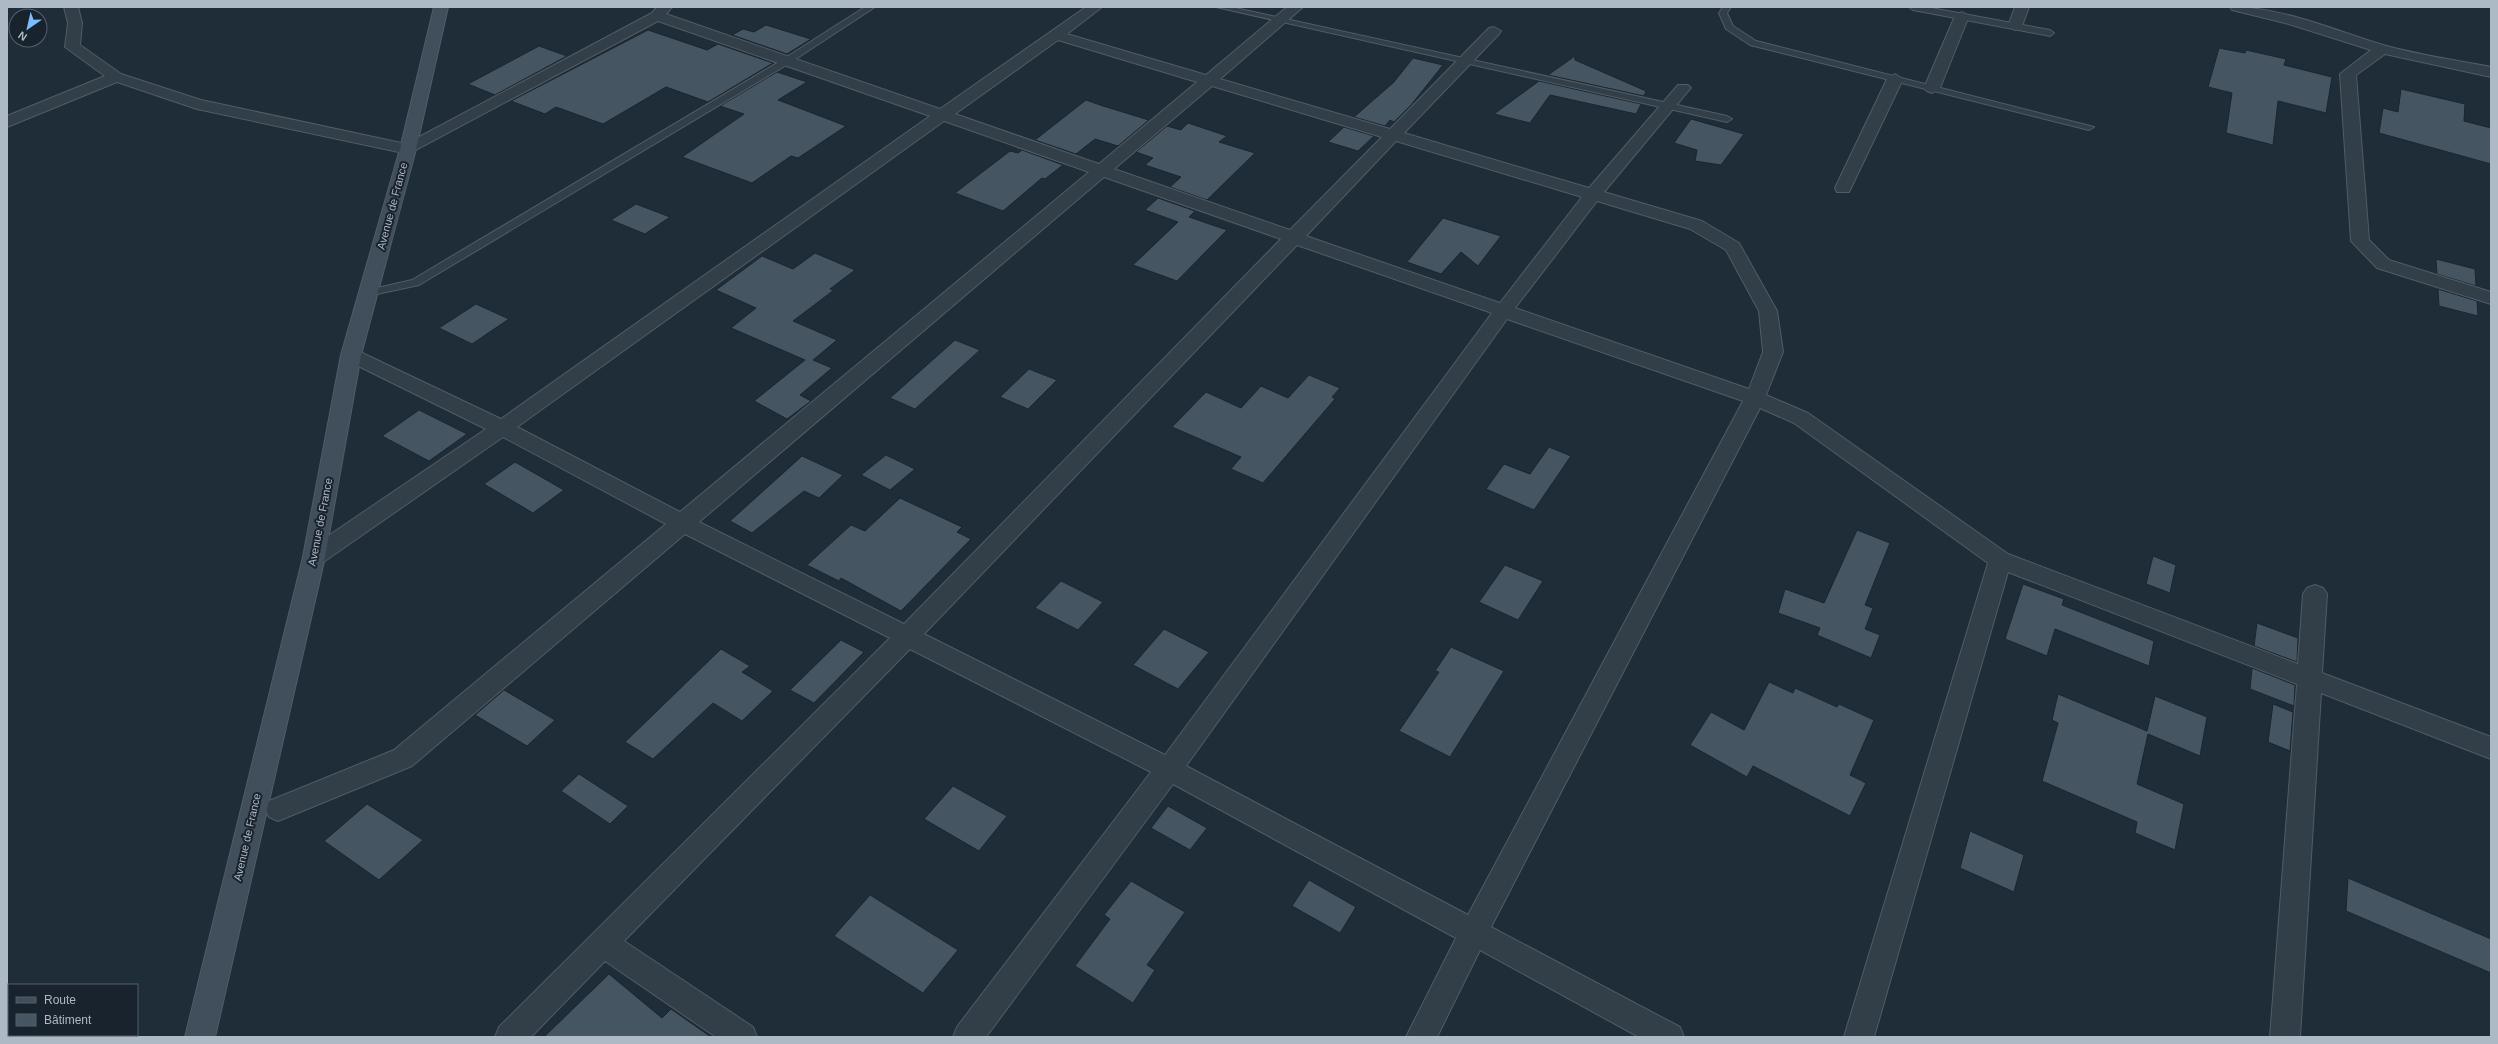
<svg xmlns="http://www.w3.org/2000/svg" width="2498" height="1044" viewBox="0 0 2498 1044" font-family="Arial,sans-serif">
  <style>
    .building { fill: #455562; stroke: #1b252f }
    .lines { fill: none; stroke-linecap: round; stroke-linejoin: round }
    .service-casing { stroke: #505c66; stroke-width: 2 }
    .minor-casing { stroke: #505c66; stroke-width: 2 }
    .secondary-casing { stroke: #505c66; stroke-width: 2 }
    .service { fill: #333f48; fill-rule: evenodd }
    .minor { fill: #333f48; fill-rule: evenodd }
    .secondary { fill: #414e5b; fill-rule: evenodd }
    .labels { text-anchor: middle; stroke-width: 4; stroke-linejoin: round; paint-order: stroke }
    .street-label { font-size: 11px; fill: #adb9c5; stroke: #19232d }
  </style>
  <rect width="100%" height="100%" fill="#1f2d38"/>
  <!-- building -->
  <path class="building" d="M766 25 811 39 787 54 732 35 743 29 754 32Z
    M648 30 707 50 718 44 773 63 708 102 666 87 603 124 556 107 545 114 511 101Z
    M539 46 567 56 495 95 468 84Z
    M2219 48 2245 53 2246 50 2286 59 2284 65 2332 77 2326 113 2278 101 2273 145 2226 133 2232 93 2208 87Z
    M1575 56V60L1646 91 1644 96 1548 75Z
    M1413 58 1443 65 1411 105 1394 122 1390 120 1385 126 1354 117 1394 82Z
    M777 72 807 82 778 100 846 126 798 158 791 156 752 183 682 157 744 114 720 106Z
    M1539 81 1641 104 1636 114 1550 95 1530 123 1494 114Z
    M2401 89 2465 104 2464 121 2491 128V164L2379 133 2383 108 2398 112Z
    M1086 100 1103 106 1149 120 1118 146 1095 139 1076 154 1035 140Z
    M1691 119 1744 134 1721 165 1695 161 1697 150 1674 143Z
    M1188 123 1227 136 1219 142 1255 153 1207 200 1170 187 1181 177 1145 165 1153 158 1136 152 1167 126 1181 130Z
    M1344 127 1374 136 1358 151 1328 142Z
    M1022 150 1063 165 1045 179 1042 178 1003 211 955 193 1010 151 1018 153Z
    M1158 198 1195 211 1189 217 1227 230 1177 281 1133 265 1178 222 1145 210Z
    M636 204 670 217 645 234 611 220Z
    M1443 218 1501 236 1478 266 1461 252 1441 274 1407 262Z
    M815 253 855 270 830 289 834 290 793 321 837 340 813 360 832 368 800 395 811 401 787 419 754 401 805 360 731 328 756 308 716 290 762 256 793 269Z
    M2436 259 2475 269 2476 286 2437 274Z
    M2438 289 2477 301 2478 316 2439 306Z
    M476 304 509 319 472 344 439 328Z
    M955 340 980 350 915 409 890 398Z
    M1029 369 1057 380 1028 409 1000 397Z
    M1309 375 1340 388 1332 397 1335 399 1263 483 1231 469 1241 457 1172 427 1206 392 1241 408 1261 386 1288 398Z
    M419 410 467 434 429 461 382 436Z
    M1549 447 1571 456 1534 510 1486 489 1504 464 1530 474Z
    M886 455 915 469 890 490 861 475Z
    M802 456 843 475 819 498 804 491 752 533 730 521Z
    M515 462 564 490 533 513 484 484Z
    M900 498 962 527 957 532 971 539 901 611 841 578 839 581 807 565 851 525 865 531Z
    M1857 530 1890 543 1865 605 1873 608 1865 629 1880 635 1871 658 1817 635 1820 628 1778 613 1785 589 1824 603Z
    M2153 556 2176 565 2170 593 2146 584Z
    M1505 565 1543 581 1518 620 1479 602Z
    M1061 581 1103 602 1078 630 1035 608Z
    M2023 584 2064 599 2062 605 2154 641 2149 666 2055 629 2047 656 2005 639Z
    M2257 623 2298 638 2297 662 2254 646Z
    M1164 629 1209 652 1178 689 1133 665Z
    M841 640 864 652 814 703 790 690Z
    M1451 647 1504 671 1450 757 1399 731 1439 672 1435 671Z
    M721 649 750 666 742 672 773 691 742 721 713 703 653 759 625 742Z
    M2252 668 2295 685 2294 706 2250 689Z
    M1769 682 1793 693 1795 688 1837 707 1839 704 1874 720 1850 775 1866 783 1850 816 1753 766 1747 777 1690 745 1711 712 1744 730Z
    M504 690 555 720 527 746 475 715Z
    M2058 694 2147 731 2155 696 2207 717 2200 756 2148 734 2137 784 2184 804 2175 850 2135 833 2137 822 2042 781 2058 723 2052 720Z
    M2273 704 2293 712 2290 751 2268 742Z
    M579 774 628 806 610 824 561 791Z
    M953 786 1007 816 979 851 924 819Z
    M367 804 423 840 379 880 324 841Z
    M1168 806 1207 828 1190 850 1151 828Z
    M1970 831 2024 855 2014 892 1960 868Z
    M2348 878 2491 939V973L2346 911Z
    M1309 880 1356 907 1340 933 1292 906Z
    M1131 881 1185 912 1147 965 1155 970 1133 1003 1075 966 1110 919 1104 915Z
    M870 895 958 950 923 993 834 936Z
    M609 974 662 1018 671 1009 711 1037H544Z"/>
  <g class="lines">
    <defs>
      <path id="service" d="M865 7H875L788 64 419 285 368 296 363 293 364 291 412 280 782 60Z
        M1216 7H1231L1727 116 1732 119 1727 122Z
        M1723 7H1731L1727 13 1733 26 1756 41 2094 127 2089 130 1750 45 1726 29 1719 13Z
        M1909 7H1926L2050 30 2054 33 2050 36 1913 10Z"/>
      <path id="minor" d="M64 7H78L82 23 80 45 121 74 201 100 406 144 652 13 657 7H672L666 14 940 109 1086 7H1102L1067 34 1206 75 1287 7H1303L1220 79 1390 129 1489 28 1494 27 1501 31 1499 34 1404 133 1589 188 1678 85H1688L1691 88 1688 91 1604 192 1702 221 1739 243 1777 311 1783 352 1766 395 1808 413 2008 554 2298 664 2303 594 2307 588 2315 585 2323 588 2327 594 2322 673 2491 737V759L2321 693 2300 1037H2270L2297 684 2008 572 1874 1037H1844L1988 563 1794 423 1760 408 1491 927 1680 1027 1684 1037H1639L1480 950 1437 1037H1406L1456 938 1173 784 986 1037H953L957 1027 1151 772 910 649 624 941 753 1027 757 1037H716L605 961 531 1037H495L499 1027 890 638 685 534 412 766 278 821 269 817 265 809 269 801 394 750 666 524 503 437 322 563 314 565 306 563 303 557 306 551 486 429 344 359 341 355 344 351 351 349 358 351 501 419 930 116 658 21 408 154 197 109 117 82 7 127V116L105 76 65 47 68 23ZM1058 40 1197 82 1099 164 955 114ZM1212 86 1382 137 1290 230 1114 169ZM944 121 1089 172 680 512 517 427ZM1396 141 1582 197 1500 303 1306 236ZM1104 177 1281 239 904 624 699 522ZM1597 201 1690 229 1726 250 1759 311 1763 352 1749 389 1515 308ZM1297 245 1492 313 1165 755 924 634ZM1507 319 1743 401 1468 915 1186 766Z
        M2015 7H2029L2022 26 2015 30 2008 26Z
        M2230 7C2283 7 2333 30 2383 45 2418 55 2455 60 2491 67V77L2385 54 2356 75 2369 240 2389 260 2491 292V304L2377 268 2351 241 2340 74 2371 50 2285 23 2232 10Z
        M1962 12 1969 16 1940 88 1932 93 1927 91 1924 88 1955 16Z
        M1895 74 1903 79 1851 188 1849 192H1837L1835 188 1887 79Z"/>
      <path id="secondary" d="M434 7H448L416 149 361 355 325 557 215 1037H185L303 557 341 355 400 149Z"/>
    </defs>
    <!-- service casing -->
    <use href="#service" class="service-casing"/>
    <!-- minor casing -->
    <use href="#minor" class="minor-casing"/>
    <!-- secondary casing -->
    <use href="#secondary" class="secondary-casing"/>
    <!-- service -->
    <use href="#service" class="service"/>
    <!-- minor -->
    <use href="#minor" class="minor"/>
    <!-- secondary -->
    <use href="#secondary" class="secondary"/>
  </g>
  <g class="labels">
    <!-- street labels -->
    <g class="street-label">
      <text transform="translate(392 206) rotate(-75)" y="4">Avenue de France</text>
      <text transform="translate(320 522) rotate(-79)" y="4">Avenue de France</text>
      <text transform="translate(247 837) rotate(-77)" y="4">Avenue de France</text>
    </g>
  </g>
  <!-- border -->
  <rect width="2498" height="1044" fill="none" stroke="#adb9c5" stroke-width="16"/>
  <!-- legend -->
  <rect x="8" y="984" width="130" height="52" fill="#19232d" stroke="#545f6a"/>
  <rect x="16" y="997" width="20" height="6" fill="#414e5b" stroke="#545f6a"/>
  <text x="44" y="1004" font-size="12" fill="#adb9c5">Route</text>
  <rect x="16" y="1014" width="20" height="12" fill="#455562" stroke="#545f6a"/>
  <text x="44" y="1024" font-size="12" fill="#adb9c5">Bâtiment</text>
  <!-- north arrow -->
  <g transform="translate(28 28) rotate(214)"><circle r="19" fill="#19232d" stroke="#545f6a"/>
  <path d="M0-3L7 15L0 10L-7 15Z" fill="#7dbdfb"/>
  <text y="-6" font-size="11" font-weight="bold" text-anchor="middle" fill="#adb9c5">N</text>
  </g>
</svg>
